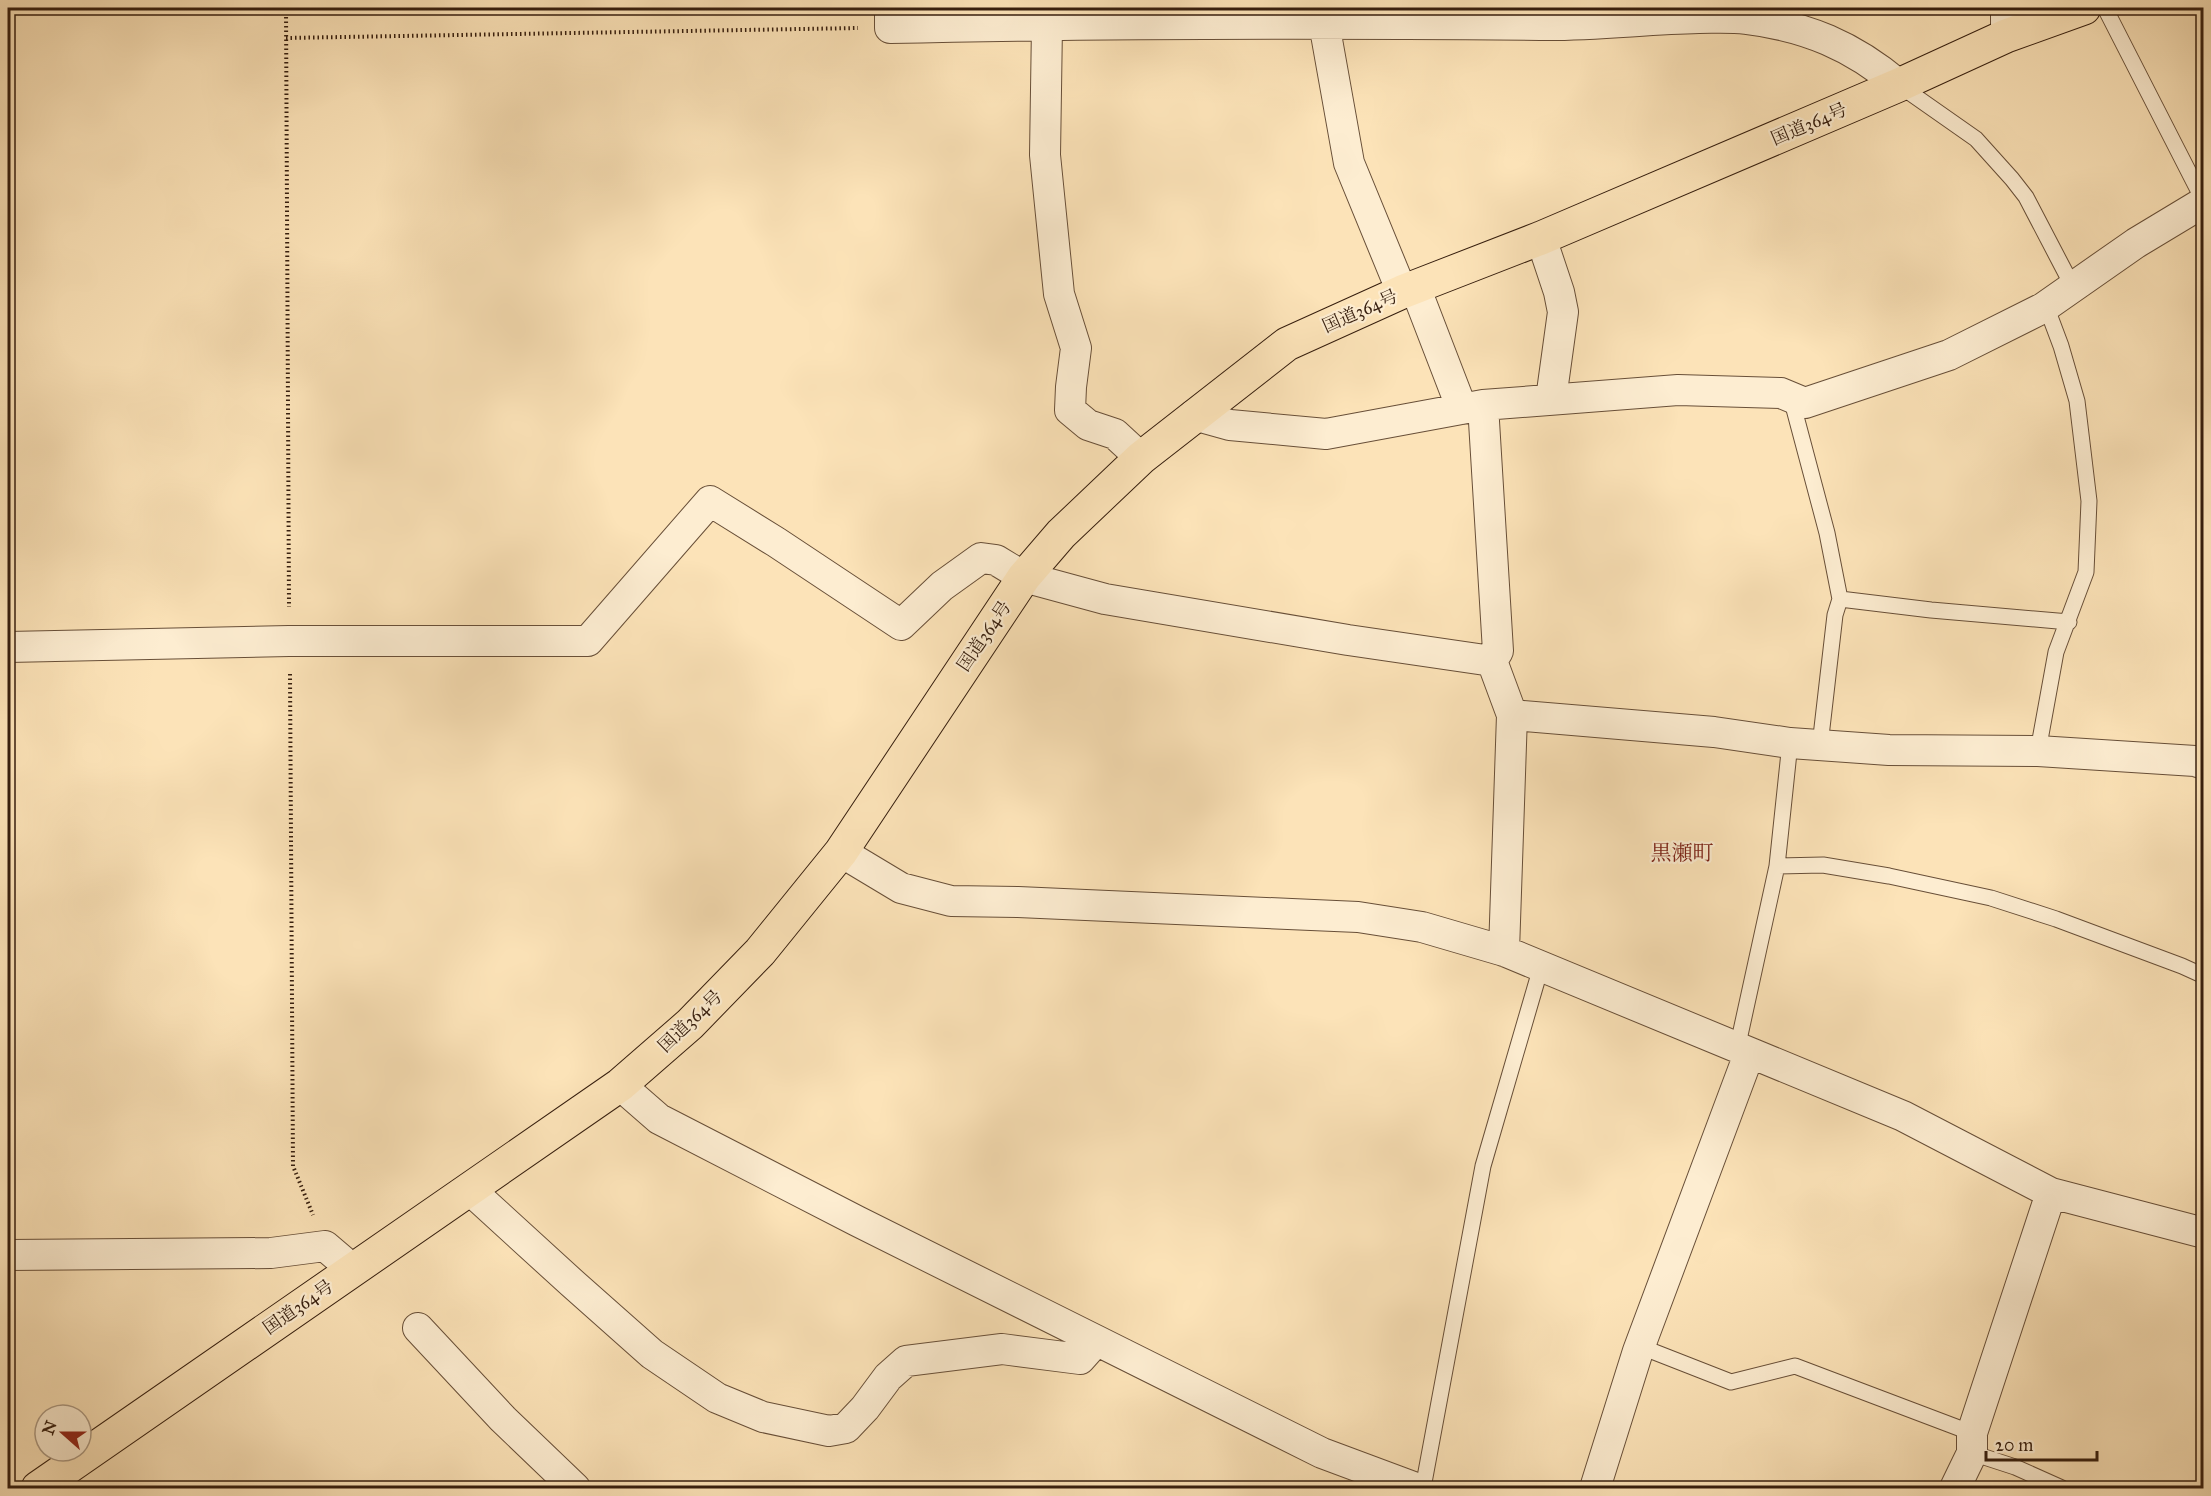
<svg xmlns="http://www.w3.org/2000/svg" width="2211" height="1496" viewBox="0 0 2211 1496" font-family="'IM FELL Great Primer','Noto Serif JP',serif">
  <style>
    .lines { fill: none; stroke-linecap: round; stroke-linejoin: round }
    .service-casing { stroke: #684f38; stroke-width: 17 }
    .minor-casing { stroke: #684f38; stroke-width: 32 }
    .trunk-casing { stroke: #361e0e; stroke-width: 35 }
    .path { stroke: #361e0e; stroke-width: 4; stroke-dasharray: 1.5 3; stroke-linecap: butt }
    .service { stroke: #fdedd1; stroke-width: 15 }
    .minor { stroke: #fdedd1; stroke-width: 30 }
    .trunk { stroke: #fce3b8; stroke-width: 33 }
    .labels { text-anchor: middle; stroke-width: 4.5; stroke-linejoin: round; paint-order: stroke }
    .street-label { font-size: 18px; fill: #361e0e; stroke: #fdedd1 }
    .quarter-label { font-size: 21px; fill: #7a1f14; stroke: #fdedd1 }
  </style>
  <rect width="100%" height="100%" fill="#fce3b8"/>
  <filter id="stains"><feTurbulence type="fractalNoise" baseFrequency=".00333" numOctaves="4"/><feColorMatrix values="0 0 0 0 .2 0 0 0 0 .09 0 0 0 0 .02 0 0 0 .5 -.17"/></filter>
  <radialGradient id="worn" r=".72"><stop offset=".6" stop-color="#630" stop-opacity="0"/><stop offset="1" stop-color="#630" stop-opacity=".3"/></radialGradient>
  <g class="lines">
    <defs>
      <path id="service" d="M2105 8 2198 190 2204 195
        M1899 85 1976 139 2012 179 2026 197 2073 287
        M1795 399 1794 409 1827 533 1840 599 1835 615 1820 745
        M1840 599 1931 610 2069 622
        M2038 751 2056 652 2086 572 2089 501 2077 401 2061 346 2046 306
        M1777 866 1823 865 1889 876 1991 898 2056 919 2182 966 2204 976
        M1737 1049 1777 866 1790 743
        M1639 1346 1731 1382 1795 1366 1972 1433
        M1972 1453 2015 1467 2062 1488
        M1423 1488 1483 1166 1541 967"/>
      <path id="minor" d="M890 8V28C1107 23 1323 23 1540 25 1593 26 1646 19 1699 18 1715 18 1731 17 1746 19 1806 26 1853 46 1899 85
        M1324 8V23L1349 163 1402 292
        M2006 8V36
        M1047 25 1045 155 1059 294 1076 348 1071 387 1070 410 1088 425 1115 434 1141 458
        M1541 238 1559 292 1563 312 1551 399
        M1415 287 1462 409
        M1483 405 1498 651 1492 661
        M1194 415 1230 425 1326 434 1483 405 1678 390 1781 393 1805 403 1949 355 2043 308 2136 243 2204 202
        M8 647 289 641H588L710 501 776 542 901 625 942 586 981 558 996 560 1024 577 1105 599 1348 640 1492 661 1512 715 1504 951
        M1512 715 1714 732 1790 743 1889 750 2038 751 2195 761 2204 764
        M841 852 901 888 951 901 1018 902 1358 917 1422 927 1504 951 1903 1116 2051 1193 2204 1233
        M620 1085 659 1119 857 1221 1322 1453 1416 1488
        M469 1189 572 1283 652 1354 717 1398 763 1417 829 1431 846 1428 865 1408 888 1377 906 1361 1002 1349 1080 1359 1096 1341
        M8 1255 271 1253 325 1246 352 1269
        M418 1328 503 1419 575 1488
        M1595 1488 1638 1351 1749 1054
        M1955 1488 1972 1453V1433L2051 1193"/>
      <path id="trunk" d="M38 1488 620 1085 690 1024 760 952 841 852 1024 577 1061 534 1141 458 1287 344 1402 292 1541 238 1899 85 2006 36 2084 8"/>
    </defs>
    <!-- service casing -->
    <use href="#service" class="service-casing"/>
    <!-- minor casing -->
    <use href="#minor" class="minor-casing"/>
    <!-- trunk casing -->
    <use href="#trunk" class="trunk-casing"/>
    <!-- path -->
    <path class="path" d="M286 8 289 607
      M286 38 858 28
      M290 674 293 1166 313 1215"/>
    <!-- service -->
    <use href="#service" class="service"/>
    <!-- minor -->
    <use href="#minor" class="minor"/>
    <!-- trunk -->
    <use href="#trunk" class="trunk"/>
  </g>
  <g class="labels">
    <!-- street labels -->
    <g class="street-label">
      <text transform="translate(1809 124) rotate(-23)" y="6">国道364号</text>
      <text transform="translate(1360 311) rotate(-24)" y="6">国道364号</text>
      <text transform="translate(984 636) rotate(-56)" y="6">国道364号</text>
      <text transform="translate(690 1021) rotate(-44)" y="6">国道364号</text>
      <text transform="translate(298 1307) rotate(-35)" y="6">国道364号</text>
    </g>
    <!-- quarter labels -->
    <g class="quarter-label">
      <text x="1682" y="860">黒瀬町</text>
    </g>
  </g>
  <!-- margin -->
  <rect width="2211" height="1496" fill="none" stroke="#fce3b8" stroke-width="30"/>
  <rect x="9" y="9" width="2193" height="1478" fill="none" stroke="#361e0e" stroke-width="3"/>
  <rect x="15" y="15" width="2181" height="1466" fill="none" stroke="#361e0e" stroke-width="1.5"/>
  <!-- north arrow -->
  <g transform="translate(63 1433) rotate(291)"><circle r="28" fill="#fdedd1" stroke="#ad9a83" stroke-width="1.5"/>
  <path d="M0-4.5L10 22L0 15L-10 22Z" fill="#8f2418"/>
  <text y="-9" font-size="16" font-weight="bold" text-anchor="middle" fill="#361e0e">N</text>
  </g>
  <!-- scale -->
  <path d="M1986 1451v9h111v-9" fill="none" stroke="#361e0e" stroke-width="3"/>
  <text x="1995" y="1451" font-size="18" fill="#361e0e" stroke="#fdedd1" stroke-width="4.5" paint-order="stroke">20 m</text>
  <rect width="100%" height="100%" filter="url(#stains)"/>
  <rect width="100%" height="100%" fill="url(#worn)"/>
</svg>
